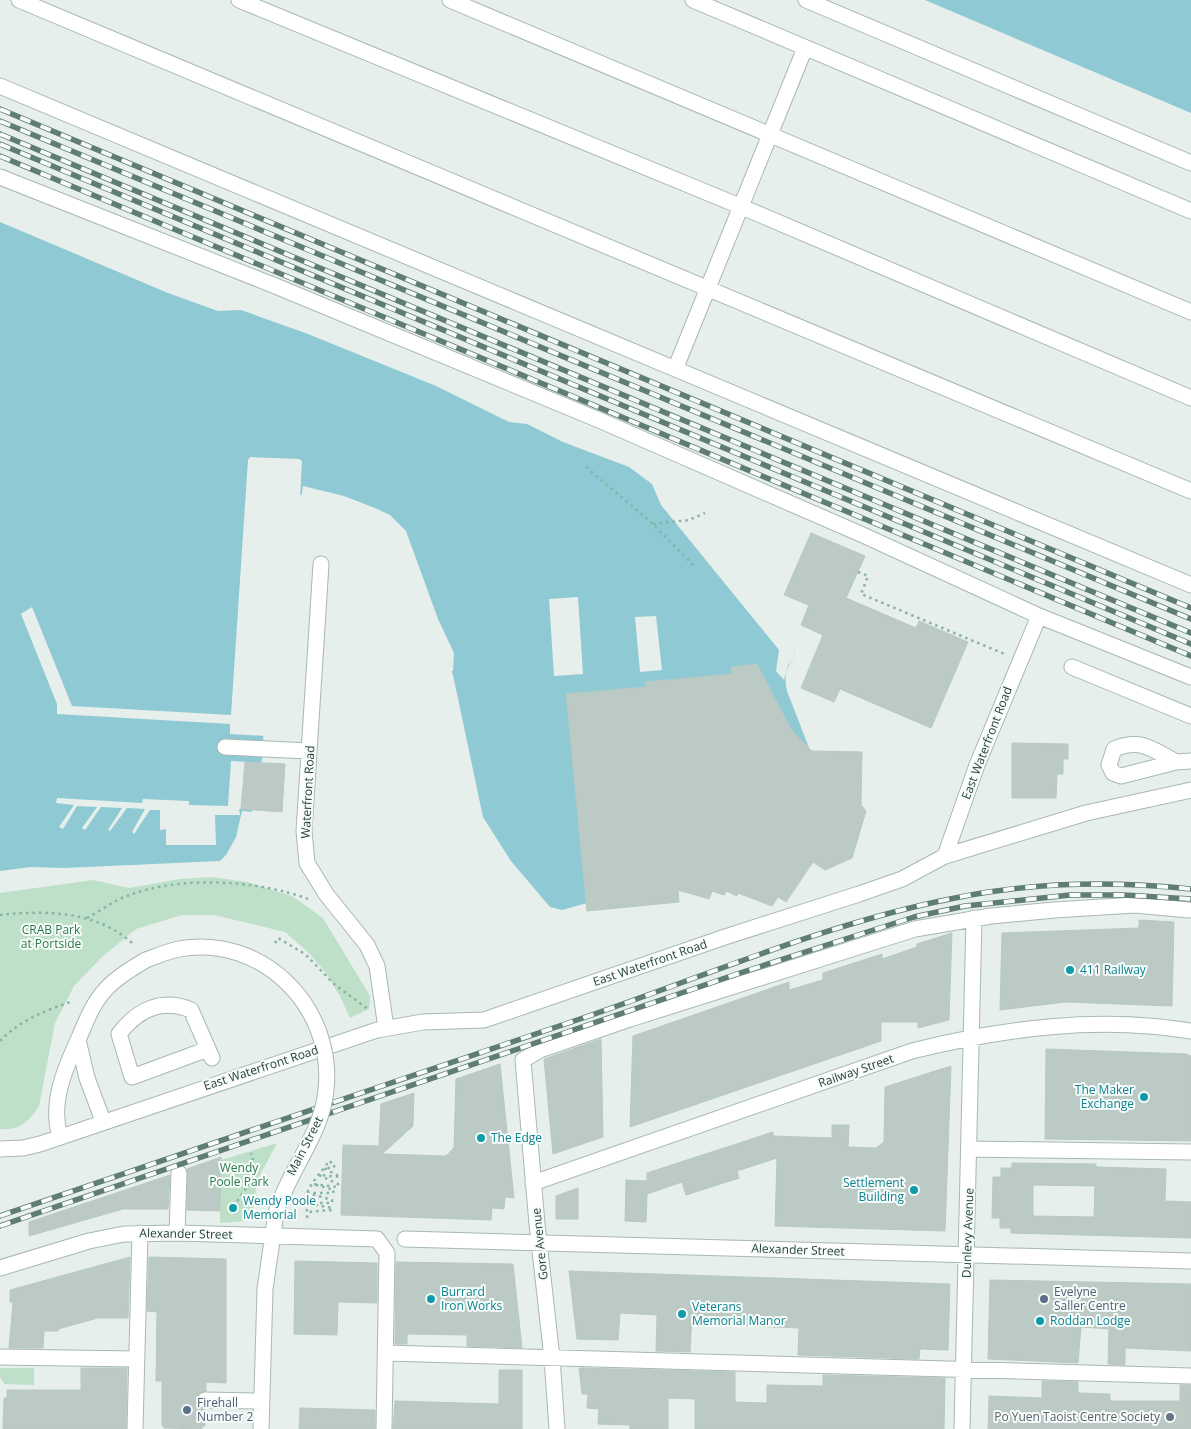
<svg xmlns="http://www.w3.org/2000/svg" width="1191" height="1429" viewBox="0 0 1191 1429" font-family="'Open Sans',sans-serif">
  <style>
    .green { fill: #bfe0c8 }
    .water { fill: #8ec9d4 }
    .pier { fill: #e6efeb }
    .building { fill: #bbcac4; stroke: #b8c9c2; fill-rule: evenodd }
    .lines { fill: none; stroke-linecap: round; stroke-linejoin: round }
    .minor-casing { stroke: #a8b8b2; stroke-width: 17 }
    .path { stroke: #86b3a5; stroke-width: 2.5; stroke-dasharray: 2.5 4; stroke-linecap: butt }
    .minor { stroke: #fff; stroke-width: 15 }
    .rail-casing { stroke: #5f7d75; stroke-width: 5.5 }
    .rail { stroke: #f7fbf9; stroke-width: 4; stroke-dasharray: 11; stroke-linecap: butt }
    .minor-bridge-casing { stroke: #a8b8b2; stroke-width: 17; stroke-linecap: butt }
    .minor-bridge { stroke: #fff; stroke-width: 15 }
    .culture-dot { fill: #0f9aa8; stroke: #f7fbf9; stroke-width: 2 }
    .service-dot { fill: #5c6f8a; stroke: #f7fbf9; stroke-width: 2 }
    .worship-dot { fill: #6b7280; stroke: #f7fbf9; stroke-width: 2 }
    .labels { text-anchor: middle; stroke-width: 4; stroke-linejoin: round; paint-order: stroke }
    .street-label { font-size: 12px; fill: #24423a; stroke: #f7fbf9 }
    .park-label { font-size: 12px; fill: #2d7a4b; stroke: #f7fbf9 }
    .culture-label { font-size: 12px; fill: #0d838f; stroke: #f7fbf9; text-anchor: start }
    .service-label { font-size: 12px; fill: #4e5e75; stroke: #f7fbf9; text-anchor: start }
    .worship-label { font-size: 12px; fill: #5b616d; stroke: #f7fbf9; text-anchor: end }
  </style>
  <rect width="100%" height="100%" fill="#e6efeb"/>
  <!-- green -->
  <path class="green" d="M211 877 248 882 292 896 323 918 370 996 369 1009 350 1018 340 996 326 973 308 952 285 932 214 915H182L136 929 102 957 74 986 55 1023 39 1106C29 1122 19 1131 0 1129V893L93 880 129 888 180 879Z
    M277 1143 257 1181 253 1214 246 1221 220 1223 221 1160Z
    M0 1368H34V1385L4 1384 0 1377Z"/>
  <!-- water -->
  <path class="water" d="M925 0H1191V113Z
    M0 207 644 467 794 651 795 657C785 668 784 677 787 691L821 779 815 839 562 910 550 907 511 861 483 817 453 675 425 608 405 538 377 514 301 495 282 502 267 519 263 754 250 820 227 861 0 881Z"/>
  <!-- pier -->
  <path class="pier" d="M0 204 453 378 610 446 635 460 662 480 782 631 794 651 795 657 788 665 784 680 776 671 779 650 661 505 652 484 629 467 563 442 527 424 509 422 436 386 308 334 241 310 218 311 168 293 0 222Z
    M250 457 299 459 302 461 300 499 283 504 270 520 266 736 230 734V724L57 714V704L21 614 32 607 72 706 231 715 248 460Z
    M303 486 344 496 375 508 390 515 406 531 438 619 454 653 453 671 449 672 422 609 402 539 388 524 376 517 301 498Z
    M578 597 583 674 554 676 549 599Z
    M656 616 662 670 640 672 635 617Z
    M231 761 264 763 254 810 239 809 240 815H215L216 845H166V829L160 830V810H150L134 834 132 832 145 809 127 808 110 831 108 830 122 808 101 807 85 830 82 828 97 807 77 806 63 829 59 827 74 805 56 803 57 798 142 803 143 799 189 801V805L228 806Z
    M242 811 254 812 252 821 229 863 219 870 180 869 92 874 0 883V871L31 867 64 868 220 861 226 855 236 837Z"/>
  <!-- building -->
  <path class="building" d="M811 533 865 556 846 598 916 628 919 621 968 642 931 728 840 689 834 702 801 688 823 635 801 625 809 605 784 595Z
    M757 664 792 731 812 751 862 752 861 805 866 811 852 858 825 870 813 862 786 902 778 897 772 906 738 893 737 896 726 891 724 895 712 891 709 899 678 890 679 902 587 911 566 694 646 687 645 682 732 674 731 667Z
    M1012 743 1068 744V759H1063V774H1057L1056 798H1012Z
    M245 762 285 764 282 812 241 809Z
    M1139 920 1174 922 1172 1006 1066 1002 1000 1010 1002 933 1139 928Z
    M952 933 949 1020 918 1028V1022H881V1041L630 1127 633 1036 789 982V990L823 980V973L882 954V959L917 947V944Z
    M601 1039 603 1137 553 1154 544 1059Z
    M1046 1049 1186 1054 1191 1056V1141L1045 1139Z
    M500 1064 514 1198 505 1197 504 1209 492 1208 491 1220 341 1215 343 1145 379 1146 381 1104 414 1093 413 1126 382 1154 446 1156 454 1148 456 1079Z
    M951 1066 945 1231 775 1226 777 1158 737 1171 739 1178 686 1195 682 1182 647 1194 646 1222 625 1221 626 1180 647 1181V1173L773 1132V1136L832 1138V1125H849L848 1147 876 1148 884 1142 885 1087Z
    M221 1157 220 1211 187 1210V1169Z
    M1012 1163 1096 1164V1167L1166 1169 1165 1201 1191 1202V1238L1011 1233V1228H1000V1218H992L993 1177H1001V1168H1012ZM1033 1185 1095 1186 1094 1217 1033 1216Z
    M170 1175 168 1209H123L29 1236V1222Z
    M578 1188V1219H556V1196Z
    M130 1257 128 1318H98L58 1329V1331H44L43 1348H9L13 1302H10V1290Z
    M149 1257 226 1259V1383L206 1382V1391L197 1396V1405L205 1409V1426H202V1429L164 1428 162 1425V1381H156L157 1312 147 1311Z
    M295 1261 377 1263V1303L338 1302 337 1335 294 1334Z
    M396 1262 513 1264 522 1348 467 1346V1335L407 1334V1344H395Z
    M569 1271 950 1284 948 1350 920 1349 919 1359 798 1355 799 1328 725 1325V1316L692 1315 690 1352 656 1351 657 1315 620 1313 618 1340 577 1339Z
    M990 1280 1191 1284V1351L1125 1348V1365L1108 1364 1109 1329 1081 1327 1078 1363 988 1359Z
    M81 1368H127L126 1429H3L4 1398H7V1390H81Z
    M579 1368 735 1372V1402L767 1403V1385L823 1386V1375L945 1378 944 1429H695V1399L668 1398V1429H630V1425L598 1424 599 1409 587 1408 588 1394H582Z
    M499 1370H522V1429H393L395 1401 499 1404Z
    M1042 1381 1078 1382V1393L1110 1394V1401H1180V1385H1191V1429H988L989 1396 1042 1398Z
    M300 1408 375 1410V1429H299Z"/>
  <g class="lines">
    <defs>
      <path id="minor" d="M19 0 1191 491
        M239 0 742 207 1191 398
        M450 0 1191 312
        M693 0 1191 211
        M806 0 1191 163
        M0 86 1191 585
        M0 177 273 285 599 420 865 536 1039 616 1191 677
        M676 367 805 48
        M321 564 304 831 307 863 326 894 367 945 377 966 386 1028
        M1072 667 1191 716
        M225 747 309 751
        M1176 762C1152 749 1141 738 1114 749L1109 765 1113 773 1121 776 1176 762 1191 761
        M945 856 977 765 1039 616
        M78 1040 87 1078 103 1121
        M208 1049 132 1077 119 1034C138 1009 162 998 191 1010L212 1058
        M60 1137C50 1104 64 1070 78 1040 86 1022 92 1004 106 989 117 977 132 968 146 960
        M0 1149 23 1148 40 1144 377 1030 423 1022 484 1020 725 937 859 894 902 879 945 856 1086 813 1191 790
        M970 1149 1191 1152
        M533 1183 912 1051C1004 1028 1098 1016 1191 1031
        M177 1233 179 1173
        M405 1239 1191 1261
        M0 1268 89 1241 124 1234 177 1233 377 1239 387 1253 384 1429
        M386 1353 1191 1376
        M0 1357 137 1359
        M205 1400 262 1401
        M135 1429 140 1233
        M261 1429 265 1289 276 1213
        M557 1429 552 1358 537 1224 523 1060 540 1050 630 1019 915 929 991 916 1054 910 1135 905 1189 910
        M962 1429 974 918"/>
    </defs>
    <!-- minor casing -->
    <use href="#minor" class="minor-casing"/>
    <!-- path -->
    <path class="path" d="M586 467 653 524 695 567
      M653 524 689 520 705 513
      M858 572 868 576 861 594 1007 655
      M0 915C45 910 97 911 132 943
      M87 918C100 911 113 901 127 896 180 875 259 880 311 900
      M275 943 278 938 305 954 334 984 368 1009
      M0 1041C19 1021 44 1011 70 1002
      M234 1214C237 1186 262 1188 251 1153
      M307 1218C308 1211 305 1205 306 1198 307 1186 323 1171 329 1161L335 1165 333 1168H324L340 1177 319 1175 338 1184V1187L313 1184 334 1190 333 1193H308L332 1200V1203H306L332 1208V1210L308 1212"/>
    <!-- minor -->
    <use href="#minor" class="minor"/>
    <defs>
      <path id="rail" d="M0 109 1191 608
        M0 121 1191 619
        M0 134 1191 633
        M0 144 1191 644
        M0 156 1191 656
        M0 1216C193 1150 387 1084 580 1019 704 977 826 923 955 898 1032 882 1112 881 1191 889
        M0 1226 737 974 914 917 965 906 1070 895H1124L1191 899"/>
    </defs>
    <!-- rail casing -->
    <use href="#rail" class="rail-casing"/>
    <!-- rail -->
    <use href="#rail" class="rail"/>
    <defs>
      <path id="minor-bridge" d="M146 960C157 956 168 951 179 949 263 934 335 1008 326 1090 322 1135 288 1171 276 1213"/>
    </defs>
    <!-- minor-bridge casing -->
    <use href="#minor-bridge" class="minor-bridge-casing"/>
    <!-- minor-bridge -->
    <use href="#minor-bridge" class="minor-bridge"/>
  </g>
  <!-- markers -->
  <g class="culture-dot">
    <circle cx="1070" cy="970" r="5"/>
    <circle cx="1144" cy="1097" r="5"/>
    <circle cx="481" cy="1138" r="5"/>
    <circle cx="914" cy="1190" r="5"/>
    <circle cx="233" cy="1208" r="5"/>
    <circle cx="431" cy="1299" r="5"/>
    <circle cx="682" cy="1314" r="5"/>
    <circle cx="1040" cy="1321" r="5"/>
  </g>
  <g class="service-dot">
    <circle cx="1044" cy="1299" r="5"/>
    <circle cx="187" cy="1410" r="5"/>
  </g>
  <circle class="worship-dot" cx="1170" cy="1417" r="5"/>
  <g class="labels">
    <!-- street labels -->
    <g class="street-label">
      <text transform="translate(987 743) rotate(-69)" y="4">East Waterfront Road</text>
      <text transform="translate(308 792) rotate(-87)" y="4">Waterfront Road</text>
      <text transform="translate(650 963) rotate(-19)" y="4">East Waterfront Road</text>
      <text transform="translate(261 1068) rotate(-18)" y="4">East Waterfront Road</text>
      <text transform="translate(856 1071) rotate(-19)" y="4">Railway Street</text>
      <text transform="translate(305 1146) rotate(-63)" y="4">Main Street</text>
      <text transform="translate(968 1233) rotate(-88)" y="4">Dunlevy Avenue</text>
      <text transform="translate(186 1234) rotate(1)" y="4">Alexander Street</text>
      <text transform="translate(540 1244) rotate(-96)" y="4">Gore Avenue</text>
      <text transform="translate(798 1250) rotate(2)" y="4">Alexander Street</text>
    </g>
    <!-- park labels -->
    <g class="park-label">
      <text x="51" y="934">CRAB Park<tspan x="51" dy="14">at Portside</tspan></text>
      <text x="239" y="1172">Wendy<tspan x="239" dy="14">Poole Park</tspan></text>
    </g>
    <!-- culture labels -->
    <g class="culture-label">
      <text x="1080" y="974">411 Railway</text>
      <text x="1134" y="1094" text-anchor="end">The Maker<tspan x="1134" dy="14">Exchange</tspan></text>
      <text x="491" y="1142">The Edge</text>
      <text x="904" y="1187" text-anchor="end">Settlement<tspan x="904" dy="14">Building</tspan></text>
      <text x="243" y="1205">Wendy Poole<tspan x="243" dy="14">Memorial</tspan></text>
      <text x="441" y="1296">Burrard<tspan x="441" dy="14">Iron Works</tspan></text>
      <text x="692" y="1311">Veterans<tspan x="692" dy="14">Memorial Manor</tspan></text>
      <text x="1050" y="1325">Roddan Lodge</text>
    </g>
    <!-- service labels -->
    <g class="service-label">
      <text x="1054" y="1296">Evelyne<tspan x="1054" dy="14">Saller Centre</tspan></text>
      <text x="197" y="1407">Firehall<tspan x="197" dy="14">Number 2</tspan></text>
    </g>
    <!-- worship labels -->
    <g class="worship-label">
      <text x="1160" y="1421">Po Yuen Taoist Centre Society</text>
    </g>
  </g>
</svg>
